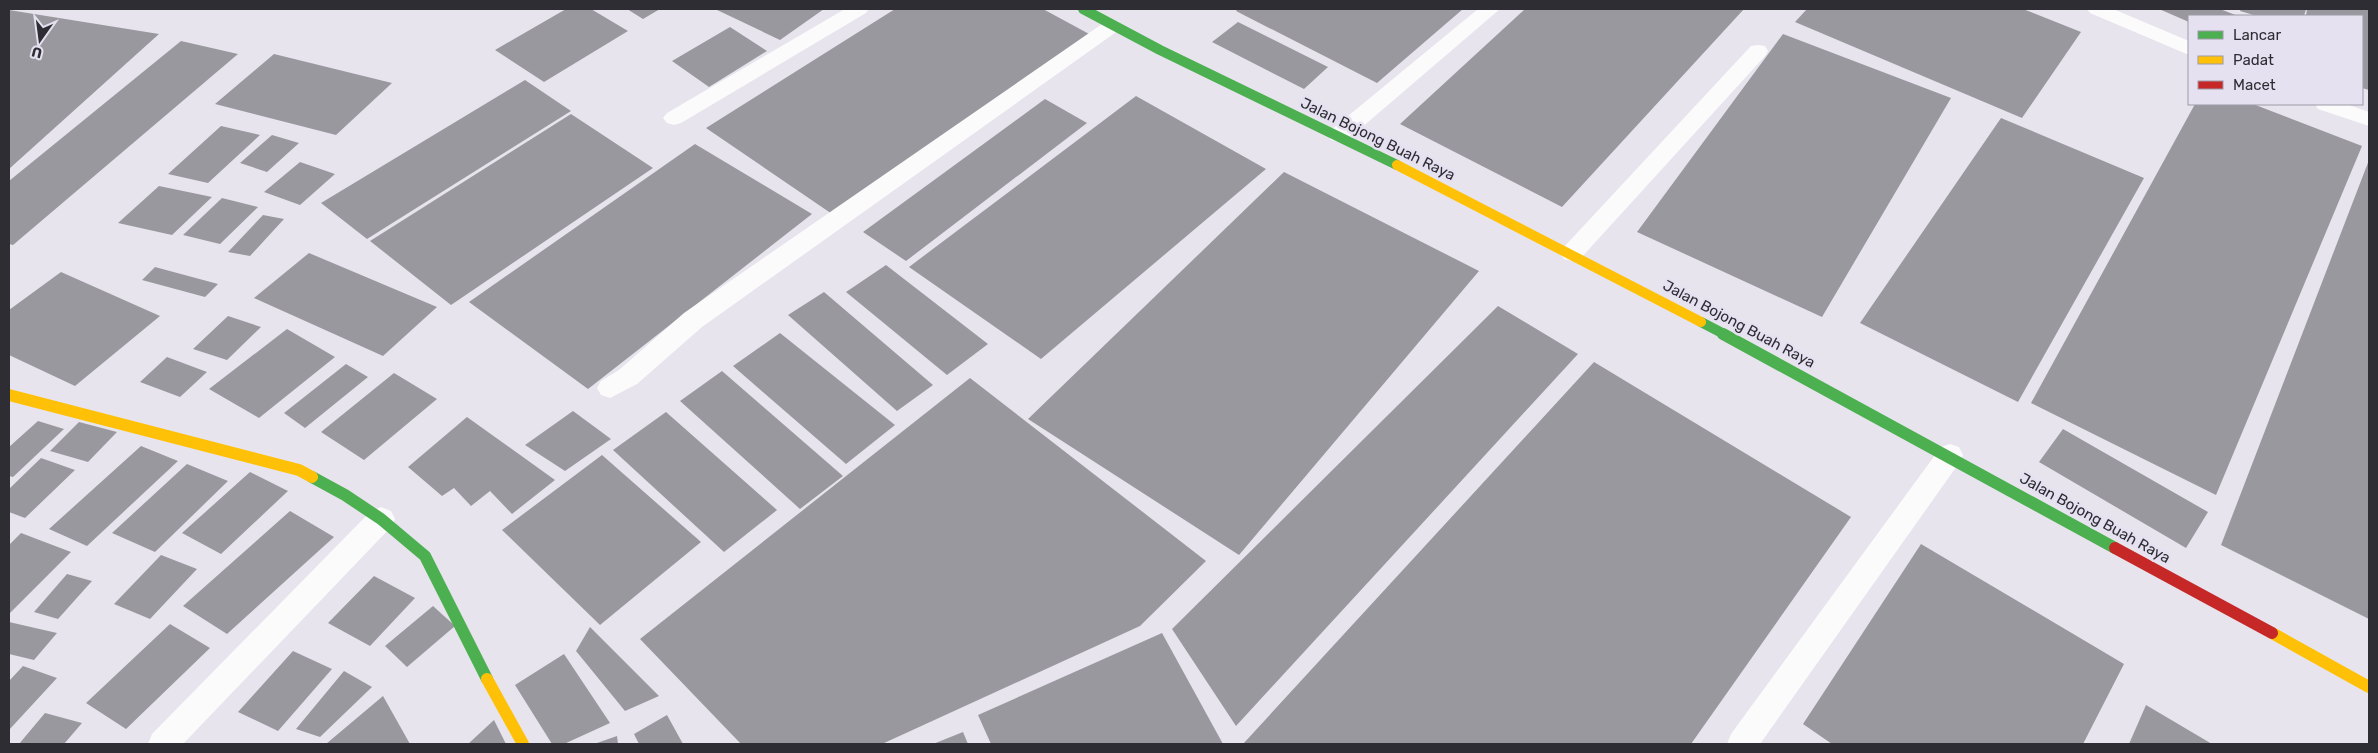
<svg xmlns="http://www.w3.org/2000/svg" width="2378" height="753" viewBox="0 0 2378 753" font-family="Rubik,sans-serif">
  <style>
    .building { fill: #9a989f }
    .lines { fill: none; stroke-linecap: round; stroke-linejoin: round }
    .lane { fill: #fbfbfc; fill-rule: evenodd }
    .fast-far1 { stroke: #4caf50; stroke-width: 10 }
    .fast { stroke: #4caf50; stroke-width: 12 }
    .slow-far1 { stroke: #ffc107; stroke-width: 10 }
    .slow { stroke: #ffc107; stroke-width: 12 }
    .jam { stroke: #c62828; stroke-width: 12 }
    .labels { text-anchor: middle; stroke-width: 5; stroke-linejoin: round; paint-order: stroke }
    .street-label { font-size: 15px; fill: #2e2d33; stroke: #e6e1f1 }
  </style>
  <rect width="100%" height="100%" fill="#e7e4ee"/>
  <!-- building -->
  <path class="building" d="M566 9H591L628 31 544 82 495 50Z
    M627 9H660L643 19Z
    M715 9H824L780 40Z
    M895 9H1043L1091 35 835 216 706 128Z
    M1238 9H1463L1377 83 1236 11Z
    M1525 9H1744L1562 207 1400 124Z
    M1807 9H2023L2081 32 2022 118 1795 22Z
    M2159 9H2220L2238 16H2189V22Z
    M2241 9H2306L2304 16H2257L2240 11Z
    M2307 9H2369V90L2362 88V16H2306Z
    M9 10 159 34 9 169Z
    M1238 22 1328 67 1304 89 1212 42Z
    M730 27 767 51 709 87 672 61Z
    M1783 34 1951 98 1822 317 1637 232Z
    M181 41 238 54 13 245 9 244V181Z
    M274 54 392 83 336 135 215 104Z
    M525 80 571 111 367 239 321 203Z
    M1136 96 1266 169 1041 359 909 267Z
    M1045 99 1087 123 906 261 863 232Z
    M2195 104H2253L2362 146 2216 495 2031 403Z
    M571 114 653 168 451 305 370 241Z
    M2001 118 2144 178 2018 402 1860 323Z
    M221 126 260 135 208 183 168 174Z
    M272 135 299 143 267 172 240 163Z
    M695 144 812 214 588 389 469 302Z
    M2369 160V619L2221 545Z
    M300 162 335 174 300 205 264 192Z
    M1284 172 1479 271 1239 555 1028 419Z
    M159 186 212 197 172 235 118 223Z
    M222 198 258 207 220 244 183 235Z
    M263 215 284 219 250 256 228 252Z
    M309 253 437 307 383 356 254 298Z
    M886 265 988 344 947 375 846 292Z
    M155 267 218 284 205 297 142 280Z
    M61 272 160 316 75 386 9 355V310Z
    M824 292 933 385 897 411 788 315Z
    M1498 306 1578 354 1236 726 1172 629Z
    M228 316 261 327 227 360 193 349Z
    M287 329 335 357 259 418 209 389Z
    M780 333 895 425 846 464 733 366Z
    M167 357 207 372 180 397 140 382Z
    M1594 362 1851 517 1691 744H1243Z
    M346 364 368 377 305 428 284 413Z
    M722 371 843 476 800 509 680 401Z
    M394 373 437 399 364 460 321 432Z
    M970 378 1206 561 1140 626 882 744H741L640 639Z
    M573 411 611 439 565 471 525 445Z
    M666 412 777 510 724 552 613 450Z
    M467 417 555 480 512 514 490 491 471 506 454 488 442 496 408 467Z
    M38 421 64 429 13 477 9 476V447Z
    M79 422 117 432 88 462 50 451Z
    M2063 429 2208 512 2186 548 2039 462Z
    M141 446 178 461 87 546 49 529Z
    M602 455 701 542 600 625 502 530Z
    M41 458 75 470 25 518 9 512V489Z
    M187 464 228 481 155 552 112 533Z
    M250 472 288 491 221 554 182 533Z
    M290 511 334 537 227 634 183 606Z
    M21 533 71 552 9 614V545Z
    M1921 544 2124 664 2083 744H1832L1803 724Z
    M161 555 197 569 150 619 114 604Z
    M67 574 92 581 58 619 34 612Z
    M374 576 415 598 370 646 328 623Z
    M433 606 455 626 407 667 385 646Z
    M9 622 57 633 34 660 9 654Z
    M170 624 210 648 126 729 86 703Z
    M590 627 659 696 625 711 576 651Z
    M1162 633 1223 744H991L978 715Z
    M293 651 332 669 278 731 238 712Z
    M564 654 610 723 564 744H552L515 685Z
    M23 666 57 678 9 730V681Z
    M344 671 372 687 320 737 296 729Z
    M383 696 410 744H326Z
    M2146 705 2212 744H2129Z
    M45 713 82 723 64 744H19Z
    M667 715 683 744H639L634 734Z
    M494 720 506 744H468Z
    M963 732 968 744H933Z
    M617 736 618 744H594Z"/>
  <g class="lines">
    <!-- lane -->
    <path class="lane" d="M845 9H869L866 13 681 123 674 125 667 123 663 118 667 113Z
      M1478 9H1500L1347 140 1339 142 1331 140 1328 135 1331 130Z
      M2087 9H2113L2189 41V55L2090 13Z
      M1112 20 1119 22 1122 26 1119 30 702 327 637 384 610 398 601 395 597 388 601 381 619 370 684 313 1105 22Z
      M1758 45 1765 46 1768 51 1765 56 1580 259 1572 261 1564 259 1560 253 1564 247 1751 46Z
      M2315 104H2346L2369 112V126L2318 109Z
      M1950 444 1959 447 1963 455 1959 463 1760 744H1727L1731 734 1941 447Z
      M381 507 391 511 395 519 391 527 183 744H148L152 734 371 511Z"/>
    <!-- fast-far1 -->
    <path class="fast-far1" d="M1083 9 1160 50 1397 165
      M1701 322 1726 335"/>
    <!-- fast -->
    <path class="fast" d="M1723 334 2115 548
      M312 477 345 495 381 519 425 556 487 679"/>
    <!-- slow-far1 -->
    <path class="slow-far1" d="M1397 165 1701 322"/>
    <!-- slow -->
    <path class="slow" d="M9 395 299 470 312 477
      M2272 633 2369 687
      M487 679 523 744"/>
    <!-- jam -->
    <path class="jam" d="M2115 548 2272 633"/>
  </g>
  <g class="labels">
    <!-- street labels -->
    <g class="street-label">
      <text transform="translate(1378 139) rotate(26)" y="5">Jalan Bojong Buah Raya</text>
      <text transform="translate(1739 324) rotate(28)" y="5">Jalan Bojong Buah Raya</text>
      <text transform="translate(2095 518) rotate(29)" y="5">Jalan Bojong Buah Raya</text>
    </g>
  </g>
  <!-- border -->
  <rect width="2378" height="753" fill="none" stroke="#2e2d33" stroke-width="20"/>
  <!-- legend -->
  <rect x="2188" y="15" width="175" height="90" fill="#e6e1f1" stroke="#9c99a5"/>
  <rect x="2198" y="31" width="25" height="8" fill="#4caf50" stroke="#9c99a5"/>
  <text x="2233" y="40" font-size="15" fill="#2e2d33">Lancar</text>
  <rect x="2198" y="56" width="25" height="8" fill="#ffc107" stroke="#9c99a5"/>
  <text x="2233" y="65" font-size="15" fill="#2e2d33">Padat</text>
  <rect x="2198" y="81" width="25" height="8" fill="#c62828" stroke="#9c99a5"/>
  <text x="2233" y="90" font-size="15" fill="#2e2d33">Macet</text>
  <!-- north arrow -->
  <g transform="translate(40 40) rotate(194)" stroke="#e6e1f1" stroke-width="4" paint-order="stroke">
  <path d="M0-4L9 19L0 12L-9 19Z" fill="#2e2d33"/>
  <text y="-8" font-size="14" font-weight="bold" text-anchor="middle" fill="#2e2d33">U</text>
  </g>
</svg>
